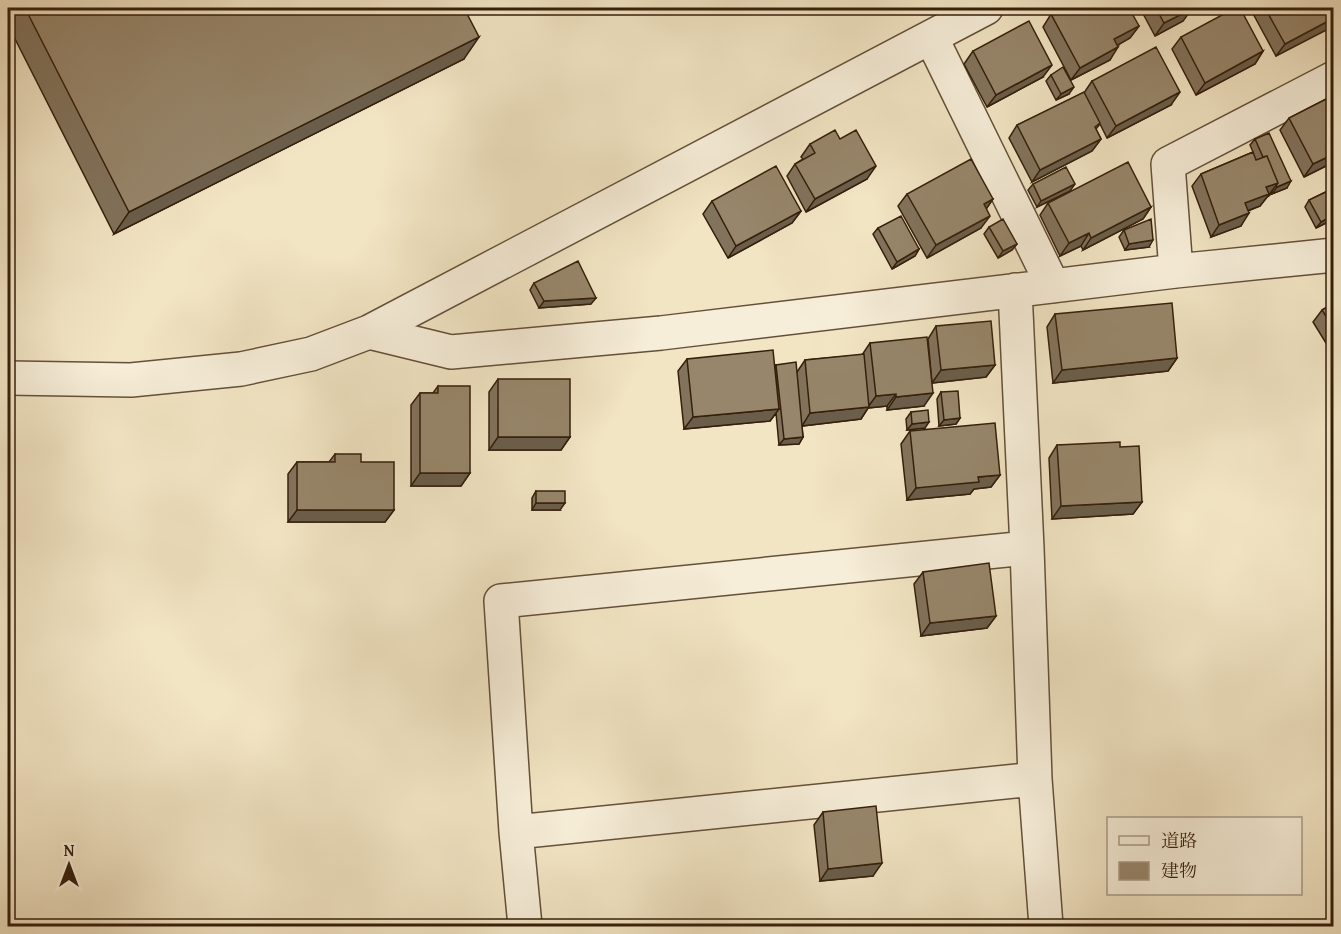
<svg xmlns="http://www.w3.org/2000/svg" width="1341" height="934" viewBox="0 0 1341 934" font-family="'Gentium Book Plus','Noto Serif JP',serif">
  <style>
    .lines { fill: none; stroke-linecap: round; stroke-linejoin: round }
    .minor-casing { stroke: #645039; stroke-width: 36 }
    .minor { stroke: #f7eed9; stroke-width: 33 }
    .wall { fill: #82735c; stroke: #351f0b; stroke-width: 1.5 }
    .shaded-wall { fill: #6a5e4b; stroke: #351f0b; stroke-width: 1.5 }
    .building { fill: #97866b; stroke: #351f0b; stroke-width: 1.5 }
  </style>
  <rect width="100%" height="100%" fill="#f2e5c4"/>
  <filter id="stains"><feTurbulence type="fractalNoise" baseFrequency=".00333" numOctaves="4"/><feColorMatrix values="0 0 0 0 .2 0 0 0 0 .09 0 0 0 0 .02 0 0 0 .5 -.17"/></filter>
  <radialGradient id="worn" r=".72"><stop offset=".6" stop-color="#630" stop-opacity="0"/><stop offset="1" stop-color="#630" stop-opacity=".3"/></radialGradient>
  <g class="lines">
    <defs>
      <path id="minor" d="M931 37 1053 286
        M1176 271 1168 164 1334 78
        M1015 290 1027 548 1035 779 1046 926
        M369 332 451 352 661 333 1176 271 1334 255
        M8 378 131 380 241 369 311 354 369 332 986 8
        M516 832 1035 779
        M525 926 516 832 501 601 1027 548"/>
    </defs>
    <!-- minor casing -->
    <use href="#minor" class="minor-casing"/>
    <!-- minor -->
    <use href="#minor" class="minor"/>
  </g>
  <!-- wall -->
  <path class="wall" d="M8 8H464V59L114 234 8 25Z
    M1140 8H1191L1183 21 1155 36Z
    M1253 8H1334L1276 56 1251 10Z
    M1051 14 1139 26 1130 38 1117 45 1110 60 1071 80 1043 27Z
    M1181 37 1263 51 1255 64 1196 95 1172 49Z
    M973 51 1043 77 987 107 964 64Z
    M1051 75 1069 94 1056 100 1046 81Z
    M1092 81 1171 105 1107 138 1100 124 1096 129 1101 139 1092 151 1032 182 1009 138 1017 125 1084 93Z
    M1334 95V162L1304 177 1280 130 1289 118Z
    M840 139 867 179 806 212 787 176 795 164 803 159 801 157 810 144Z
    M1255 139 1287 188 1272 194V192L1269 196 1267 197 1260 206 1248 211 1241 226 1211 237 1192 186 1201 174 1253 152 1250 145Z
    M1033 184 1070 191 1037 207 1028 190Z
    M1334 188V219L1316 228 1305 207 1309 200Z
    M907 194 993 199 986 209 981 228 927 258 898 206Z
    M712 201 801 211 792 223 728 258 703 214Z
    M1048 203 1151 207 1143 219 1083 250 1081 246 1060 256 1040 215Z
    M989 227 1017 244 1012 250 998 258 984 234Z
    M878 228 919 249 915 256 892 269 873 234Z
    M1124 230 1149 247 1125 250 1119 237Z
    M534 283 591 304 539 308 530 290Z
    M1334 303V356L1313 322 1322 310Z
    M1055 314 1177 358 1168 371 1053 383 1047 327Z
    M936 326 995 365 986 377 932 383 928 339Z
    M870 343 924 406 887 410V406L868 408 861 419 802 426 803 437 799 444 779 445 776 413 770 421 684 429 678 371 687 359 775 367 776 365 797 372 805 360 862 355Z
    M498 379 570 437 561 450H489V392Z
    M438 386 470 473 461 486H411V405L420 393H433Z
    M941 392 960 418 956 424 939 426 937 399Z
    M911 412 925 428 907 430 906 419Z
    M910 431 1000 475 991 487 974 489 970 494 907 500 901 444Z
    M1057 445 1120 447 1142 502 1133 514 1052 519 1049 458Z
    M335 454 361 462 394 510 385 522H288V474L297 462H329Z
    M536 491 560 510H532V498Z
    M923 572 996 616 987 628 921 636 914 584Z
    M823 812 873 876 820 881 814 825Z"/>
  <!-- shaded-wall -->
  <path class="shaded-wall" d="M1192 9 1183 21 1155 36 1164 23Z
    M1334 18V26L1276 56 1285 44Z
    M1139 26 1130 38 1106 52 1114 39Z
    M479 37 464 59 114 234 129 212Z
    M1118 47 1110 60 1071 80 1080 68Z
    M1263 51 1255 64 1196 95 1205 83Z
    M1052 65 1043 77 987 107 996 95Z
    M1074 87 1069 94 1056 100 1061 94Z
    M1180 92 1171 105 1107 138 1116 126Z
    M1101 139 1092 151 1032 182 1040 170Z
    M1334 154V162L1304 177 1313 164Z
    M876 166 867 179 806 212 815 199Z
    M1291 181 1287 188 1272 194 1277 187Z
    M1278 183 1260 206 1236 215 1245 203 1266 187Z
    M1075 184 1070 191 1037 207 1041 201Z
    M993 199 984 212V204Z
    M1151 207 1143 219 1083 250 1091 238Z
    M801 211 792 223 728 258 736 246Z
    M1249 213 1241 226 1211 237 1219 225Z
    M1334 215V219L1316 228 1321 222Z
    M990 216 981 228 927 258 936 245Z
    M1089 233 1081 246 1060 256 1069 243Z
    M1153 240 1149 247 1125 250 1129 244Z
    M1017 244 1012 250 998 258 1003 251Z
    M919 249 915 256 892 269 897 262Z
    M596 298 591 304 539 308 544 301Z
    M1177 358 1168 371 1053 383 1062 370Z
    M995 365 986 377 932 383 941 370Z
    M933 393 924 406 887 410 896 397Z
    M896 394 887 406 868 408 861 419 802 426 810 413 868 407 876 396Z
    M779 409 770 421 684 429 693 417Z
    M960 418 956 424 939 426 944 420Z
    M929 422 925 428 907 430 912 424Z
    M498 437H570L561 450H489Z
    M803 437 799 444 779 445 784 439Z
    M420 473H470L461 486H411Z
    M1000 475 991 487 974 489 970 494 907 500 916 488 978 477Z
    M1142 502 1133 514 1052 519 1061 506Z
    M536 503H565L560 510H532Z
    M297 510H394L385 522H288Z
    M996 616 987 628 921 636 930 623Z
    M882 863 873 876 820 881 828 869Z"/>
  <!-- building -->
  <path class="building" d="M25 8H464L479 37 129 212Z
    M1064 8H1129L1139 26 1114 39 1118 47 1080 68 1051 14Z
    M1156 8H1191L1192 9 1164 23Z
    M1235 8H1240L1263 51 1205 83 1181 37Z
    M1265 8H1334V18L1285 44Z
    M1029 21 1052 65 996 95 973 51Z
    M1156 47 1180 92 1116 126 1092 81Z
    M1063 67 1074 87 1061 94 1051 75Z
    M1084 92 1100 123 1095 127 1101 139 1040 170 1017 125Z
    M1334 95V154L1313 164 1289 118Z
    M835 130 840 139 856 130 876 166 815 199 795 164 815 153 810 144Z
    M1269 133 1291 181 1277 187 1276 186 1278 183 1267 156 1263 157 1255 139Z
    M1253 152 1256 160 1267 156 1278 183 1266 187 1269 194 1245 203 1249 213 1219 225 1201 174Z
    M971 159 993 199 984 204 990 216 936 245 907 194Z
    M1128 162 1151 207 1091 238 1089 233 1069 243 1048 203Z
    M776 166 801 211 736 246 712 201Z
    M1066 167 1075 184 1041 201 1033 184Z
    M1334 188V215L1321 222 1309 200Z
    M901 216 919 249 897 262 878 228Z
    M1003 219 1017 244 1003 251 989 227Z
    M1151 219 1153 240 1129 244 1124 230Z
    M578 261 596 298 544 301 534 283Z
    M1172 303 1177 358 1062 370 1055 314Z
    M1334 303V329L1322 310Z
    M991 321 995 365 941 370 936 326Z
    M927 337 933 393 896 397V394L876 396 870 343Z
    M773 350 779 409 693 417 687 359Z
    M864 354 869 407 810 413 805 360Z
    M796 362 803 437 784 439 776 365Z
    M498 379H570V437H498Z
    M438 386H470V473H420V393H438Z
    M958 391 960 418 944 420 941 392Z
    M928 410 929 422 912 424 911 412Z
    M995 423 1000 475 978 477 979 482 916 488 910 431Z
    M1120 442V447L1139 446 1142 502 1061 506 1057 445Z
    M335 454H361V462H394V510H297V462H335Z
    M536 491H565V503H536Z
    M989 563 996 616 930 623 923 572Z
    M876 806 882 863 828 869 823 812Z"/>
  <!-- margin -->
  <rect width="1341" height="934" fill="none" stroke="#f2e5c4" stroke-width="30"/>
  <rect x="9" y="9" width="1323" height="916" fill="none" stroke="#351f0b" stroke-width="3"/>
  <rect x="15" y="15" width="1311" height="904" fill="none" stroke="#351f0b" stroke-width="1.5"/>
  <!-- legend -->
  <rect x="1107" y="817" width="195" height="78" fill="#f7eed9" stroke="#a99b87" stroke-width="1.5"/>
  <rect x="1119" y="836" width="30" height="9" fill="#f7eed9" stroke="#a99b87" stroke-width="1.5"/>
  <text x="1161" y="847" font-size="18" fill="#351f0b">道路</text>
  <rect x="1119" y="862" width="30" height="18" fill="#97866b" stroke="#a99b87" stroke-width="1.5"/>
  <text x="1161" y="877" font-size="18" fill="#351f0b">建物</text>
  <!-- north arrow -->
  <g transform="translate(69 865)" stroke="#f7eed9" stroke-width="4.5" paint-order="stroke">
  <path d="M0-4.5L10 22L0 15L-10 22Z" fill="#351f0b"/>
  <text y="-9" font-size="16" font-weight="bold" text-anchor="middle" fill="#351f0b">N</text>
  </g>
  <rect width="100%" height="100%" filter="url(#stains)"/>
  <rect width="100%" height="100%" fill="url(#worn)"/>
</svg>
